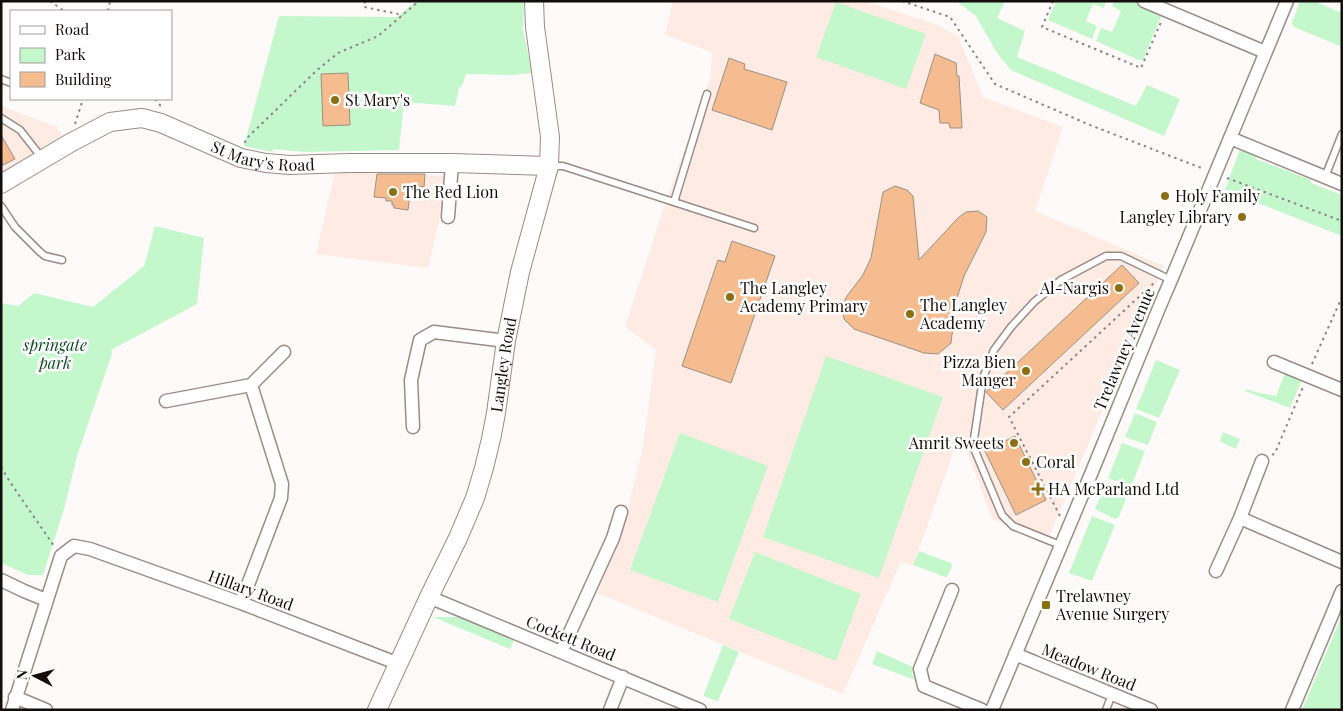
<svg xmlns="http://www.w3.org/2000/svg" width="1343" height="711" viewBox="0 0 1343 711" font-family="'Playfair Display',serif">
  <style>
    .built { fill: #feebe3 }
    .green { fill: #c4f8cc }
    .building { fill: #f5bd8f; stroke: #9b9087 }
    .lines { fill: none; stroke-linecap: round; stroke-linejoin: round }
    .lane-casing { stroke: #9a8c86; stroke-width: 9 }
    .street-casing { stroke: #9a8c86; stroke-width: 15 }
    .secondary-casing { stroke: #9a8c86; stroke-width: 20 }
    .path { stroke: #8a8685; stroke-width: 2; stroke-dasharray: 2.5 4; stroke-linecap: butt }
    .lane { stroke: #fff; stroke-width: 6 }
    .street { stroke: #fff; stroke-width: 12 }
    .secondary { stroke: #fff; stroke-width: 18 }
    .poi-dot { fill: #8d6f13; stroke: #fff; stroke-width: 2 }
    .labels { text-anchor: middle; stroke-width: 5; stroke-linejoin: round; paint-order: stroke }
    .poi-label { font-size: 16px; fill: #130e0c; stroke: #fff; text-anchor: start }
    .street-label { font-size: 16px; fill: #130e0c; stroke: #fff }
    .park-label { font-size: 16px; font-style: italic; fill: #0e4c21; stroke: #fff }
  </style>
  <rect width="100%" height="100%" fill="#fdfaf9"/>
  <!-- built -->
  <path class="built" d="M673 1H864L938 25 958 36 983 97 1063 127 1035 211 1164 266 1047 541 992 519 967 451 955 447 913 566 901 561 843 694 597 593 621 538 643 447 656 350 625 327 664 207 711 76 712 52 665 35Z
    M1 106 57 127 62 136 1 173Z
    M336 169 445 176V196L428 268 316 254Z"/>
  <!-- green -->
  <path class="green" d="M416 1H524L523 29 532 73 513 75 466 74 462 86 459 88 455 106 404 102 399 150 305 152 273 149 272 152 244 146 279 16 397 17Z
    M956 1H1005L997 18 1025 31 1017 57 1136 106 1147 85 1180 99 1164 136 1011 70 997 53 976 16Z
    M1056 1H1106L1104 8 1093 4 1086 21 1097 26 1092 39 1048 20Z
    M1115 1H1134L1162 14 1143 60H1139L1096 41 1101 28 1112 32 1121 11 1112 6Z
    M1300 1H1314L1342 13V47L1294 27 1292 23Z
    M836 2 926 34 906 89 816 57Z
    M1240 149 1258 153 1256 159 1311 180V183L1342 195V236L1225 190Z
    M155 226 204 238 197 304 111 350 112 354 77 456 64 509 43 575H28L1 563V303L18 306 34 293 93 307 144 266Z
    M826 356 943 397 879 578 763 537Z
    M1156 360 1180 370 1159 418 1136 409Z
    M1305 372 1290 408 1245 391 1246 389 1259 393 1276 396 1285 373Z
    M1135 413 1157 422 1148 445 1125 437Z
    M1223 432 1240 439 1236 449 1221 442 1220 440Z
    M680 433 768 466 718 602 630 570Z
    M1122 443 1145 451 1131 487 1108 478Z
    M1106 483 1128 493 1119 517 1115 519 1095 509Z
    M1092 516 1115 525 1092 581 1069 573Z
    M919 551 951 563 952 566 947 577H945L913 565Z
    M755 552 861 594 836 661 729 619Z
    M1342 615V710H1302Z
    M433 617H461L515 638 510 649Z
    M723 645 739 652 718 701H716L704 696V694Z
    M877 651 913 667 912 673 915 680 872 664Z"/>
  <!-- building -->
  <path class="building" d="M935 54 956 63 957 76H959L962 128H950L949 123H940L939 110 920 103Z
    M729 58 745 64 744 69 787 82 772 130 712 110Z
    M348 73 350 125 323 126 321 74Z
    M1 135 15 159 1 166Z
    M377 174H425L424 187 411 185 408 210 394 208V205H392V201H386V198L374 197Z
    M895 186 907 190 913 196 919 260 958 218 966 212 978 211 987 217 986 232 964 276 956 301 951 343 938 354 924 353 854 329 844 319 842 306 847 296 863 275 871 258 883 192Z
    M732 241 775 256 731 383 682 366 718 260 725 262Z
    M1122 265 1139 283 1003 410 986 392Z
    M1015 436 1046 500 1016 515 985 451Z"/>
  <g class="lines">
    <defs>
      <path id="lane" d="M1 79 11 83
        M1 118 20 130 42 158
        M550 166H563L754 228
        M1325 177 1342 134
        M674 202 707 94
        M1 206 15 227 40 252 45 256 62 260
        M1060 545 1013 526 1002 515 973 446 983 378 994 350 1011 327 1034 302 1061 280 1106 256H1121L1171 280
        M1106 710 1112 694"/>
      <path id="street" d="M1144 1 1265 52
        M1230 138 1342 184
        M448 217 452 163
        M1274 362 1342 390
        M251 385 284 352
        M166 401 251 385 282 484 281 498 241 603
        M413 427 411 380 420 340 434 332 506 341
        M1240 518 1342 562
        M1216 571 1240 518 1262 461
        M1 580 24 591 46 600
        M952 590 920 669 924 686 982 710
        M429 597 700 710
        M561 652 613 538 621 512
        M1015 654 1151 710
        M15 697 46 710
        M12 710 61 556 74 546 90 549 241 603 399 664
        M610 710 623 677
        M992 710 1091 474 1159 308 1171 280 1287 1
        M1292 710 1342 591"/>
      <g id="secondary">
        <path id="s1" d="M1 184 70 143 110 122 142 118 161 123 241 158 266 163 290 165 349 163H452L549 166"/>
        <path id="s2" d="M377 710 429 597 458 538 475 498 484 468 491 439 496 413 506 341 520 272 549 166 550 137 535 27 534 1"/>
      </g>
    </defs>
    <!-- lane casing -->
    <use href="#lane" class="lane-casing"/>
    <!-- street casing -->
    <use href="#street" class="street-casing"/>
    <!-- secondary casing -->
    <use href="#secondary" class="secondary-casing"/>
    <!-- path -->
    <path class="path" d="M50 1 64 11
      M365 1 364 7 403 15
      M902 1 950 17 995 84 1090 125 1204 169
      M1053 1 1042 27 1141 68 1161 22
      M108 11 110 1
      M155 99 160 105V108
      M75 124 83 99
      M245 143 246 139 316 71 338 53 378 36 419 1
      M1227 178 1342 221
      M1312 364 1342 297
      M1272 455 1275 453 1303 387
      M1 467 10 482 54 546
      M1060 516 1009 417 1155 282"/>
    <!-- lane -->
    <use href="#lane" class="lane"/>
    <!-- street -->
    <use href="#street" class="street"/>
    <!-- secondary -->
    <use href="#secondary" class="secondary"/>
  </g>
  <!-- markers -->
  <g class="poi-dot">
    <circle cx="335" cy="100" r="5"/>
    <circle cx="393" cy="192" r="5"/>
    <circle cx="1165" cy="196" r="5"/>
    <circle cx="1242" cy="217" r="5"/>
    <circle cx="1119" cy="288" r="5"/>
    <circle cx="730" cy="297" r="5"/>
    <circle cx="910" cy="314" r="5"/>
    <circle cx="1026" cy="371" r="5"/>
    <circle cx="1014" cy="443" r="5"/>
    <circle cx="1026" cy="462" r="5"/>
    <path d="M1035.5 481.5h5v5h5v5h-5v5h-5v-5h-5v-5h5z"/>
    <rect x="1041" y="600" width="10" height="10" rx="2.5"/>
  </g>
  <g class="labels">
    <!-- poi labels -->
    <g class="poi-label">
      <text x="345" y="106">St Mary's</text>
      <text x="403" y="198">The Red Lion</text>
      <text x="1175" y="202">Holy Family</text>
      <text x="1232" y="223" text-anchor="end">Langley Library</text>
      <text x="740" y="294">The Langley<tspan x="740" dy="18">Academy Primary</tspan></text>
      <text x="1109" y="294" text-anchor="end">Al-Nargis</text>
      <text x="920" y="311">The Langley<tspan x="920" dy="18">Academy</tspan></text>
      <text x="1016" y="368" text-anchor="end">Pizza Bien<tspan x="1016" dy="18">Manger</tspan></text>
      <text x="1004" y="449" text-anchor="end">Amrit Sweets</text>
      <text x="1036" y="468">Coral</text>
      <text x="1048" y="495">HA McParland Ltd</text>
      <text x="1056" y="602">Trelawney<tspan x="1056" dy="18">Avenue Surgery</tspan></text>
    </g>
    <!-- street labels -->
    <g class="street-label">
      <text dy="6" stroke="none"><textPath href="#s1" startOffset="286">St Mary's Road</textPath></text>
      <text transform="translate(1124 349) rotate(-67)" y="6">Trelawney Avenue</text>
      <text dy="6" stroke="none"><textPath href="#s2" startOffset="370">Langley Road</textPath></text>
      <text transform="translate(251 590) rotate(20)" y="6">Hillary Road</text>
      <text transform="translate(571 638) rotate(22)" y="6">Cockett Road</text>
      <text transform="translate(1089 667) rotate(22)" y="6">Meadow Road</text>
    </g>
    <!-- park labels -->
    <g class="park-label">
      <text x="55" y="351">springate<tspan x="55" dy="18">park</tspan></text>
    </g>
  </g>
  <!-- border -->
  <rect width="1343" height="711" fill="none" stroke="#130e0c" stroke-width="5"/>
  <!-- legend -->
  <rect x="10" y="10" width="162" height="90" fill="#ffffff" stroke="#a19f9e"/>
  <rect x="20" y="26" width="25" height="8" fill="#ffffff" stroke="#a19f9e"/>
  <text x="55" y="35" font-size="15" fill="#130e0c">Road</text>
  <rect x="20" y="48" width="25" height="15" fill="#c4f8cc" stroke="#a19f9e"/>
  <text x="55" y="60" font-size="15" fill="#130e0c">Park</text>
  <rect x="20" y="72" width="25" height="15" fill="#f5bd8f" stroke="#a19f9e"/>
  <text x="55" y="85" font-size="15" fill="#130e0c">Building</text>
  <!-- north arrow -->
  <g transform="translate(35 676) rotate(276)" stroke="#ffffff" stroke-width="4" paint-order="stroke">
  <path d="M0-4L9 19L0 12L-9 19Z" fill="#130e0c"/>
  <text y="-8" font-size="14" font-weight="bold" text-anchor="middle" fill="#130e0c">N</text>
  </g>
</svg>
